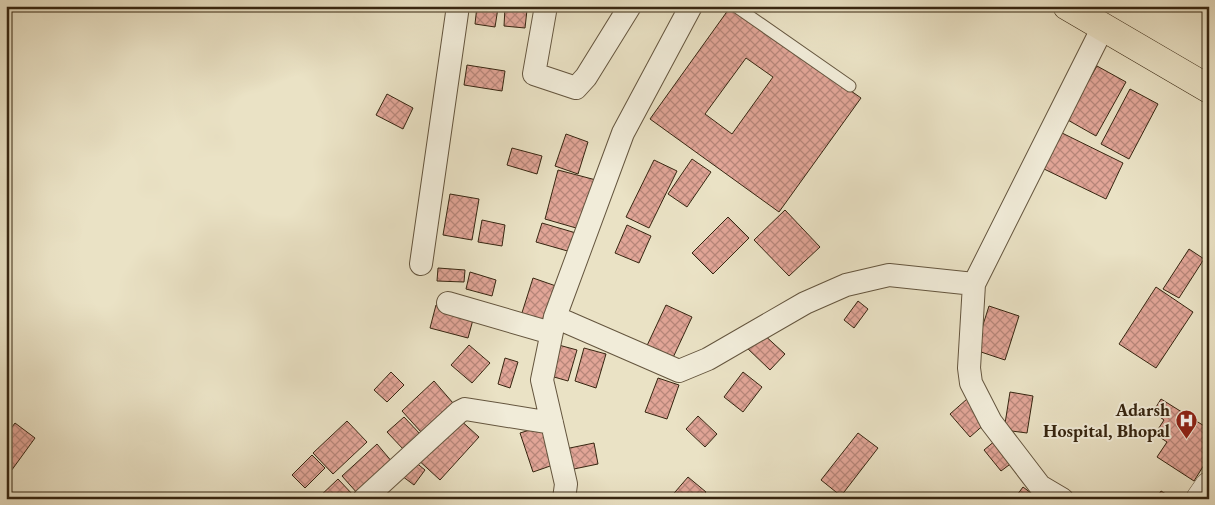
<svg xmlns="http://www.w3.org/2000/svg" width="1215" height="505" viewBox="0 0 1215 505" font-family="'EB Garamond',serif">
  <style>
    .building { fill: url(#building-cross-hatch); stroke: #372611; fill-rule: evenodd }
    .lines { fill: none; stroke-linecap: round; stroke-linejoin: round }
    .service-casing { stroke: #64553e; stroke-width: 13 }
    .minor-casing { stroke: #64553e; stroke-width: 24 }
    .tertiary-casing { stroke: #64553e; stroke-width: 29 }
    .primary-casing { stroke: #372611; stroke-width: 29 }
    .service { stroke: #f1ecd9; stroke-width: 11 }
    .minor { stroke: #f1ecd9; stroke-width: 22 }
    .tertiary { stroke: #f1ecd9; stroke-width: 28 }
    .primary { stroke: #eae2c5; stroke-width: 28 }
    .labels { text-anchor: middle; stroke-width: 4; stroke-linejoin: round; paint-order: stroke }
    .poi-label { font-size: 18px; font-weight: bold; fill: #372611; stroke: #f1ecd9; text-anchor: end }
  </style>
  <defs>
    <pattern id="building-cross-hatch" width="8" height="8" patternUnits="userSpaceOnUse" patternTransform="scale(1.25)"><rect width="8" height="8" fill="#e1a597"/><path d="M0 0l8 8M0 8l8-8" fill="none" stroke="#b7867a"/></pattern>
  </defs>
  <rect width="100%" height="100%" fill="#eae2c5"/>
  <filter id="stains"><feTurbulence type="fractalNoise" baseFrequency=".004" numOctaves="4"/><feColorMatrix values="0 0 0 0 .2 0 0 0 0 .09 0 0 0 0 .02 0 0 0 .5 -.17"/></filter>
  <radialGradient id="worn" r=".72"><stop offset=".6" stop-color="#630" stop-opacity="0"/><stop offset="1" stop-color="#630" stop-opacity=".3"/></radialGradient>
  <!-- building -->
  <path class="building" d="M477 6 498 8 495 27 475 24Z
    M731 6 861 98 779 212 650 119ZM746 58 773 77 732 134 705 114Z
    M505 8 527 10 525 28 504 26Z
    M467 65 505 71 502 91 464 85Z
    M1097 66 1126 82 1096 136 1066 119Z
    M1130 89 1158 104 1129 159 1101 144Z
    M387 94 413 108 403 129 376 115Z
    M1060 132 1123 163 1106 199 1042 168Z
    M566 134 588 142 578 174 555 166Z
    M512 148 542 156 537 174 507 165Z
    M692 159 711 172 687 207 668 194Z
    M654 160 677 171 649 228 626 217Z
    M558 170 596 180 583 230 545 219Z
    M450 194 479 199 472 240 443 235Z
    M785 210 820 247 789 276 754 240Z
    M728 217 749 238 713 274 692 253Z
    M482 220 505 225 502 246 478 242Z
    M542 223 576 233 571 252 536 242Z
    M627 225 651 236 639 263 615 253Z
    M1189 249 1204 259 1179 298 1163 289Z
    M438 268 465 270 464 282 437 281Z
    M470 272 496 280 492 296 466 289Z
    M533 278 556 286 543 326 520 319Z
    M1156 287 1193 312 1156 368 1119 344Z
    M858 301 868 309 854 328 844 320Z
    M436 305 474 316 468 338 430 328Z
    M666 305 692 317 670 364 644 352Z
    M989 306 1019 316 1005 360 975 350Z
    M761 332 785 354 770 370 746 347Z
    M555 344 577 350 568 381 547 375Z
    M469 345 490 363 472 383 451 365Z
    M584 348 606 354 596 388 575 381Z
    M505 358 518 362 510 388 498 384Z
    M391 372 404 385 387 402 374 390Z
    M743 372 762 387 743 412 724 397Z
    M658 378 679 385 667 419 645 412Z
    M434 381 453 403 421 432 402 411Z
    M1010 392 1033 396 1027 433 1004 430Z
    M967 399 987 422 970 437 950 414Z
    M1161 399 1209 429V457L1194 481 1157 457 1167 442 1155 434 1164 420 1153 412Z
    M698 416 717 434 705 447 686 429Z
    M404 417 421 435 404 450 387 432Z
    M457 417 479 437 440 480 415 457Z
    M347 421 367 442 333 474 313 453Z
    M15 423 35 438 6 478V435Z
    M543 426 556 464 533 472 520 433Z
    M858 433 878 448 841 496 821 480Z
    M996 440 1013 462 1001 471 984 450Z
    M594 443 598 464 569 470 565 449Z
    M377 444 393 463 358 494 342 476Z
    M312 455 325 468 305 488 292 475Z
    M414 461 425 470 414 485 402 476Z
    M688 477 706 492 700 499H669Z
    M338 479 354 496 352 499H317Z
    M1023 487 1039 499H1014Z
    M1161 491 1174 499H1156Z"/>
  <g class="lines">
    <defs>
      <path id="service" d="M735 6 850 86"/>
      <path id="minor" d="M546 6 534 74 576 88 586 77 630 6
        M421 264 458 6
        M448 303 551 333
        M555 317 679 371 708 359 805 303 846 285 889 275 974 284
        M364 499 459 412 465 409 552 423
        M564 499 566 484 542 380 555 317 623 133 691 6
        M1062 499 1040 486 991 422 971 383 969 368 974 284 1103 27"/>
      <path id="tertiary" d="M1200 499 1209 486"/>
      <path id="primary" d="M1067 6 1209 89"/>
    </defs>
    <!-- service casing -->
    <use href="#service" class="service-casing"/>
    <!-- minor casing -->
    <use href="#minor" class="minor-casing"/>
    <!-- tertiary casing -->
    <use href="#tertiary" class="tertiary-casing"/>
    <!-- primary casing -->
    <use href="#primary" class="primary-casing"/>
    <!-- service -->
    <use href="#service" class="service"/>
    <!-- minor -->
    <use href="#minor" class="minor"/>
    <!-- tertiary -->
    <use href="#tertiary" class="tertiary"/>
    <!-- primary -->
    <use href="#primary" class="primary"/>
  </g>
  <!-- icons -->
  <defs>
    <symbol id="hospital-pin" viewBox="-11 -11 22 30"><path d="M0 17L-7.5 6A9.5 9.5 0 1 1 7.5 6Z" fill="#8f2418" stroke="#f1ecd9"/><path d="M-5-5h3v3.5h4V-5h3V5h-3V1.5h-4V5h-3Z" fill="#fff"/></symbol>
  </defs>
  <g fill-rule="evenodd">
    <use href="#hospital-pin" x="1174" y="408" width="25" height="34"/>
  </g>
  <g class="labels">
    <!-- poi labels -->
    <g class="poi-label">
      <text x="1170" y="416">Adarsh<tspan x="1170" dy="21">Hospital, Bhopal</tspan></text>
    </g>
  </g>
  <!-- margin -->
  <rect width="1215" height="505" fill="none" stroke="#eae2c5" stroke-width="25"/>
  <rect x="8" y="8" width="1200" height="490" fill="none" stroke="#372611" stroke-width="2.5"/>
  <rect x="12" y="12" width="1190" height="480" fill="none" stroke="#372611"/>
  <rect width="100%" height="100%" filter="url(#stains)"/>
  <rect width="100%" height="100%" fill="url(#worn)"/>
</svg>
